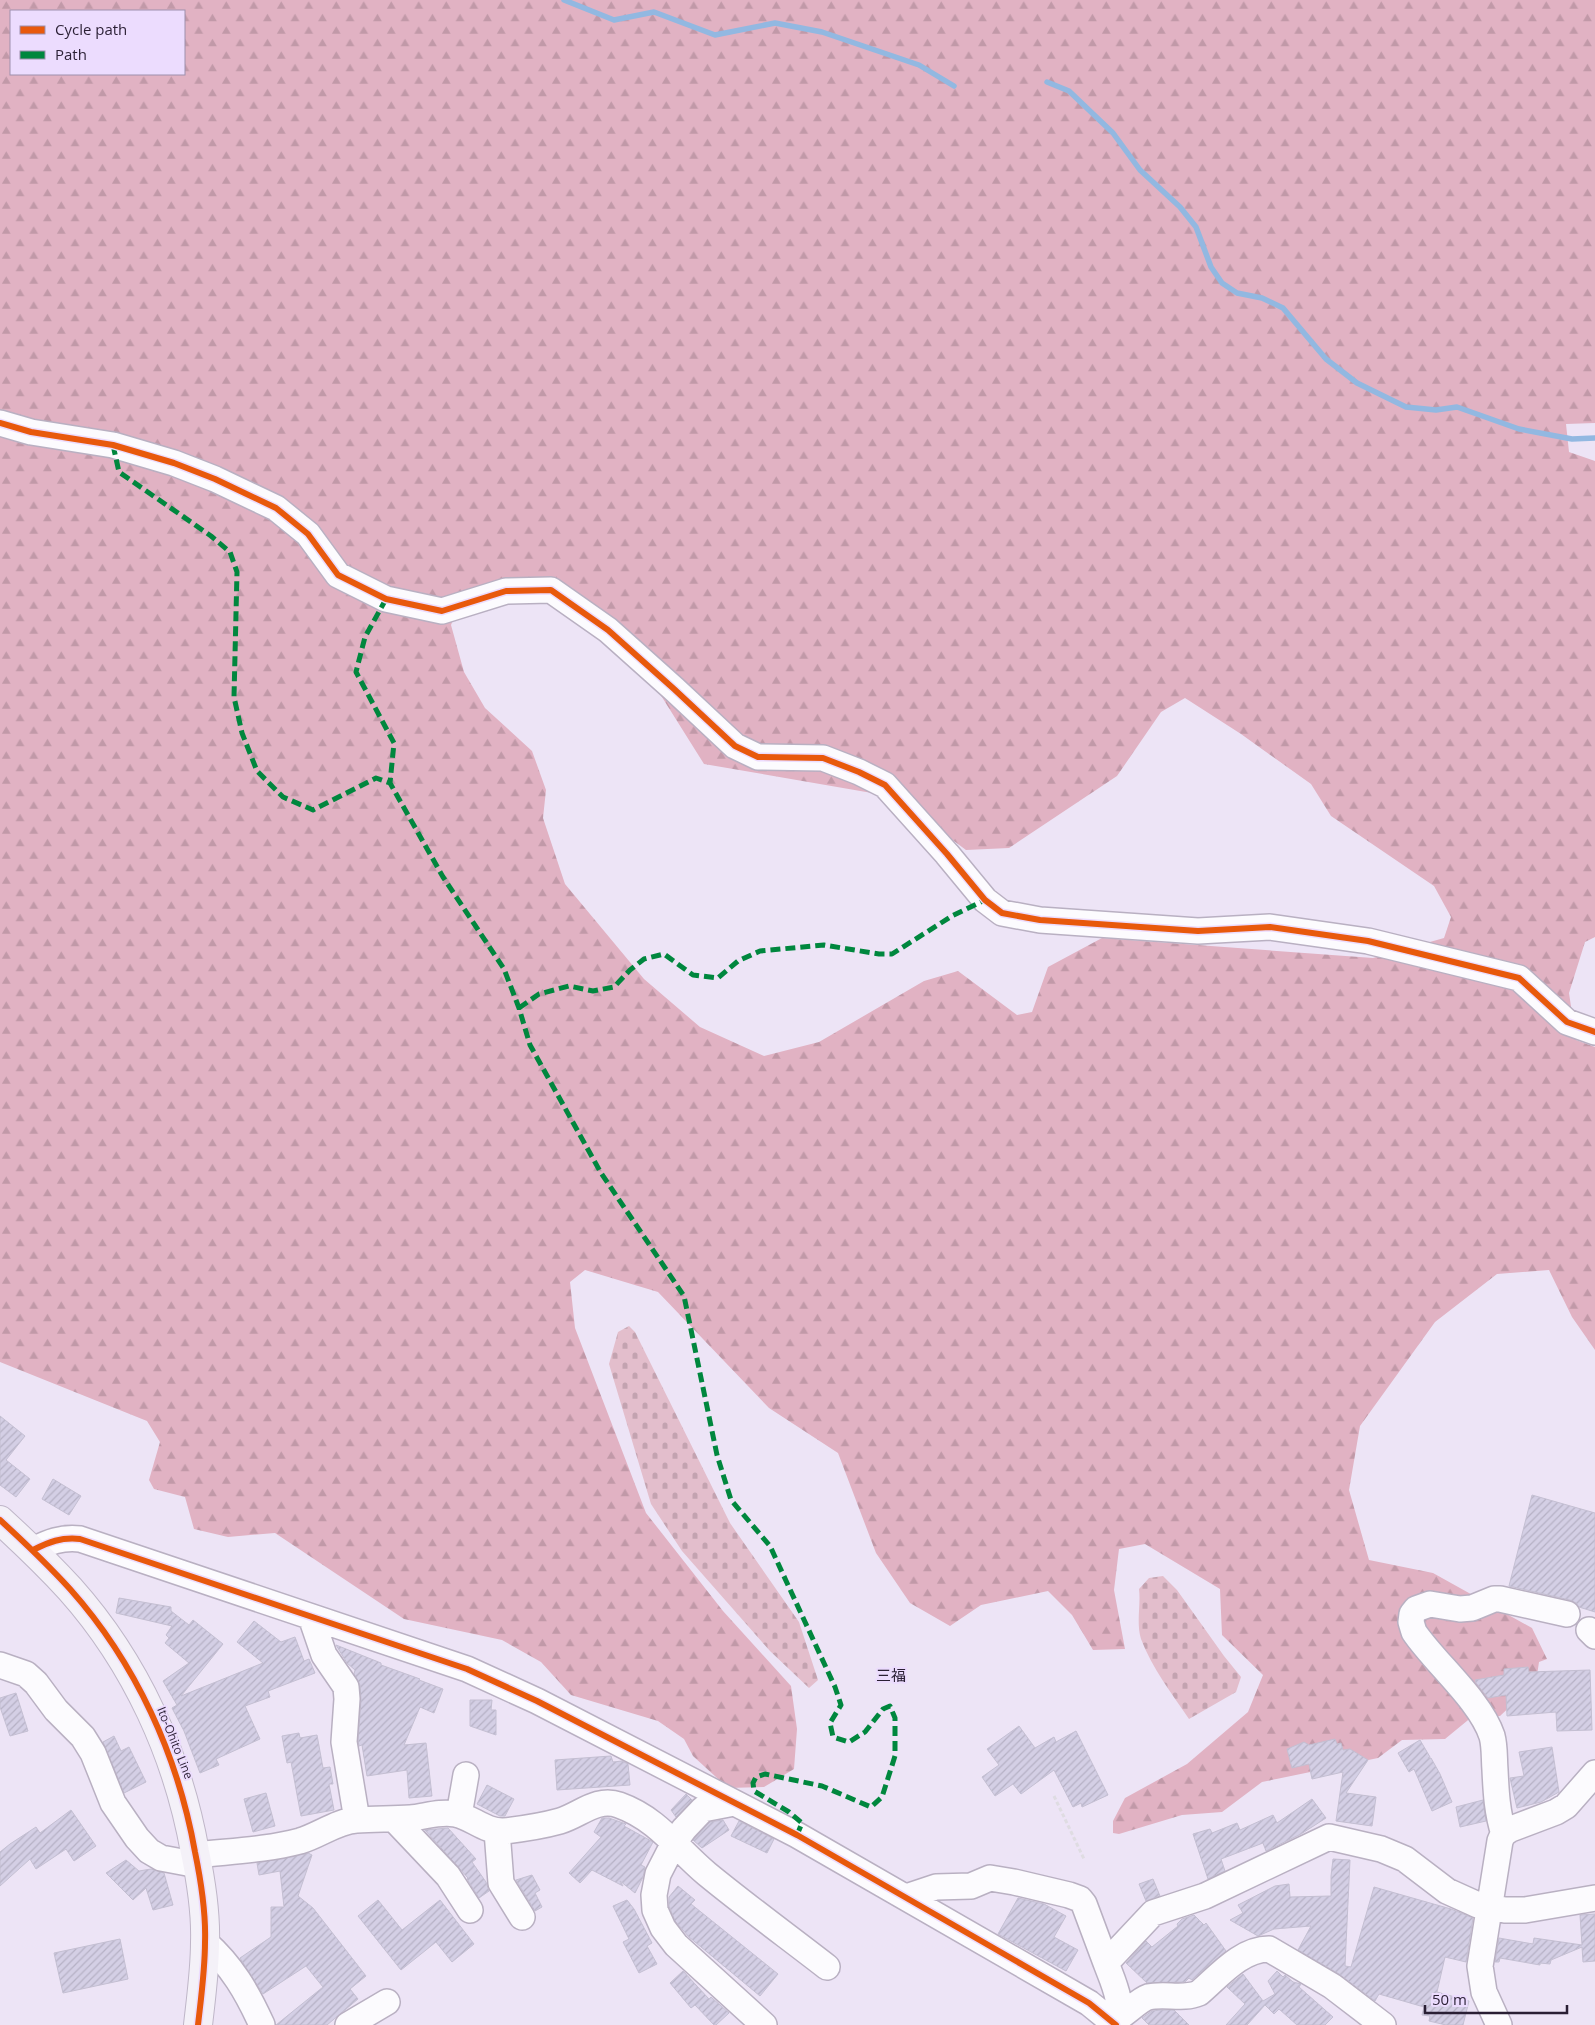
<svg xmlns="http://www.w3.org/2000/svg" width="1595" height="2025" viewBox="0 0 1595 2025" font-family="'Open Sans','Noto Sans JP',sans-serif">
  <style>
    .forest { fill: url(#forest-firs); fill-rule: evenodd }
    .cemetery { fill: url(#cemetery-stones) }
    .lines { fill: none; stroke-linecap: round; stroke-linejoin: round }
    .stream { stroke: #92b8e1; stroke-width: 5.5 }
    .building { fill: url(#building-hatch); stroke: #c4bfd2 }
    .minor-casing { stroke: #b9b0c2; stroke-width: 28 }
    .major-casing { stroke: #bfb6c8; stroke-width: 30 }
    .path { stroke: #dfdce2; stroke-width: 3; stroke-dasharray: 4 2.5; stroke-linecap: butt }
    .minor { stroke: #fcfbfe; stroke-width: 25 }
    .major { stroke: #f4f1f8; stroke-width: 28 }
    .quiet { stroke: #00873e; stroke-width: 5; stroke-dasharray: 10 5; stroke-linecap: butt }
    .cycleway-casing { stroke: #ecdcfe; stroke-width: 9 }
    .cycleway { stroke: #e8590c; stroke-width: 6 }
    .labels { text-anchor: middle; stroke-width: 4; stroke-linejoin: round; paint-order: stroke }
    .street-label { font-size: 12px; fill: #2a1f34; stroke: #ecdcfe }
    .quarter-label { font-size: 15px; fill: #2a1f34; stroke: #ecdcfe }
  </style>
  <defs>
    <pattern id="forest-firs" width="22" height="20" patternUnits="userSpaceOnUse" patternTransform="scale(1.25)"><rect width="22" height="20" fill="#e1b2c3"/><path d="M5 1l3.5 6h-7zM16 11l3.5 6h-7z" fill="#c199a8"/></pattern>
    <pattern id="cemetery-stones" width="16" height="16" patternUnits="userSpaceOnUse" patternTransform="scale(1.25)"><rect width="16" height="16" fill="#e3becc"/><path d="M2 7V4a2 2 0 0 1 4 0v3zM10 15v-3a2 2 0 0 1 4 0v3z" fill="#c3a3b0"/></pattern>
    <pattern id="building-hatch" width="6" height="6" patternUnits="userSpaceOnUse" patternTransform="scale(1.25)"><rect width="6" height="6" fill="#d4cfe5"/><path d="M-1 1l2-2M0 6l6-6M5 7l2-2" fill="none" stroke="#b6b1c5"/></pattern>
  </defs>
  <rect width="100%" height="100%" fill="#ede4f6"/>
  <!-- forest -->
  <path class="forest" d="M0 0H1595V423L1566 424 1569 452 1595 461V937L1585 942 1569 993 1576 1040 1595 1047V1350L1572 1317 1549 1270 1497 1274 1435 1322 1360 1426 1349 1490 1369 1560 1433 1573 1532 1628 1547 1659 1539 1662 1536 1682 1500 1716H1473L1445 1739 1402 1740 1378 1758 1262 1782 1222 1812 1182 1815 1119 1834 1113 1833V1821L1125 1798 1187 1764 1248 1712 1263 1675 1222 1635 1220 1589 1145 1544 1119 1549 1114 1590 1125 1649 1093 1650 1072 1615 1048 1591 981 1605 950 1626 910 1603 876 1553 838 1453 769 1408 658 1292 585 1270 570 1282 575 1328 646 1513 723 1611 791 1686 797 1729 794 1769 764 1787 728 1788 693 1756 684 1739 658 1721 571 1695 541 1662 502 1640 404 1619 275 1533 228 1537 194 1529 185 1497 154 1489 149 1480 160 1442 147 1421 0 1362ZM11 11H184V74H11ZM505 583 582 596 618 627 704 764 895 797 966 850 1009 848 1117 776 1161 712 1185 698 1241 734 1311 784 1331 816 1434 886 1451 917 1444 938 1373 958 1102 938 1048 967 1032 1012 1017 1015 958 971 924 981 819 1042 764 1056 700 1027 644 979 565 884 543 818 546 790 532 751 485 708 464 672 451 625 459 605Z"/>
  <!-- cemetery -->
  <path class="cemetery" d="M629 1326 635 1332 730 1523 799 1622 818 1680 809 1688 770 1651 682 1551 651 1504 609 1364 618 1332Z
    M1163 1576 1177 1590 1224 1656 1241 1677 1236 1692 1189 1719C1172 1694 1152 1668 1141 1639 1136 1622 1141 1605 1139 1589L1149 1578Z"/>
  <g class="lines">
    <!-- stream -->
    <path class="stream" d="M564 0 614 20 654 12 715 35 775 23 822 32 919 65 954 86
      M1047 82 1069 91 1113 133 1140 170 1180 207 1196 227 1211 267 1222 283 1237 293 1262 298 1283 308 1326 359 1357 383 1406 407 1436 410 1457 407 1519 429 1572 439 1595 438"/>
  </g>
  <!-- building -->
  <path class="building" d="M0 1416 25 1436 6 1460 30 1479 16 1497 0 1485Z
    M53 1479 81 1496 69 1515 42 1499Z
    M1532 1495 1595 1513V1612L1579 1607 1576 1603 1570 1600 1509 1586Z
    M119 1598 171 1607V1611L189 1625 193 1620 223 1644 181 1696 263 1663 237 1642 254 1621 281 1642 295 1637 304 1661 309 1659 315 1673 268 1691 270 1697 245 1706 260 1739 216 1759 219 1765 200 1773 184 1731 172 1708 177 1705 163 1681 189 1663 165 1643 169 1638 166 1635 172 1626 116 1613Z
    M336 1645 381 1663V1665L420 1679 419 1680 443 1689 434 1713 420 1707 404 1745 426 1743 432 1796 409 1798 407 1770 367 1776 362 1745 359 1746 358 1741 361 1700 360 1685 354 1674 355 1670 347 1663Z
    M1528 1667 1529 1672 1590 1670 1592 1730 1557 1731 1556 1712 1507 1716 1506 1695 1488 1698 1476 1683 1475 1680 1504 1675V1669Z
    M16 1693 28 1731 10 1736 0 1707V1698Z
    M470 1700H492L491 1710H496V1735L470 1726Z
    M1019 1726 1035 1748 1054 1737 1056 1742 1076 1731 1108 1795 1082 1807 1081 1803 1073 1807 1054 1770 1021 1794 1013 1784 995 1796 982 1777 999 1765 987 1749Z
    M299 1733 300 1738 317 1735 323 1768 330 1767 333 1784H329L334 1810 301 1816 291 1762 287 1763 282 1736Z
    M114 1736 121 1751 129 1747 146 1782 124 1793 103 1742Z
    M1335 1739 1337 1744 1341 1743 1343 1750 1350 1749 1368 1760 1346 1793 1376 1797 1372 1826 1336 1821 1343 1772 1312 1779 1309 1764 1292 1768 1287 1749 1304 1742 1309 1745Z
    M1420 1740 1430 1757 1428 1758H1431L1440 1774 1452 1802 1432 1811 1414 1769 1409 1772 1398 1753Z
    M1552 1747 1559 1792 1541 1802 1517 1808 1510 1778 1524 1776 1519 1752Z
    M611 1756 613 1762 622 1761 628 1764 630 1785 557 1790 555 1760Z
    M487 1785 514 1799 505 1816H500L477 1804Z
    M266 1793 275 1826 253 1832 244 1799Z
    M686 1794 692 1800 676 1817 671 1810Z
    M1312 1799 1326 1818 1301 1834 1266 1851 1263 1843 1221 1859 1225 1871 1208 1879 1193 1834 1210 1829 1212 1833 1237 1823 1240 1830 1273 1815 1277 1823Z
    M1483 1800 1486 1821 1460 1827 1456 1807Z
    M71 1810 96 1846 74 1861 66 1849 36 1869 30 1859 0 1886V1852L10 1844 36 1827 40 1833Z
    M602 1818H609L626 1824 624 1826 653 1842 641 1865 645 1867 643 1877 635 1893 620 1881 623 1886 592 1870 580 1883 569 1873 601 1837 594 1832Z
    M723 1820 729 1830 702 1848 693 1840 710 1822Z
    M739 1821 774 1839 767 1853 731 1836Z
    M448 1828 476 1859 472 1862 486 1882 489 1891 479 1898 467 1879 468 1878 425 1830Z
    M308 1853 312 1855 298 1896 313 1908 366 1976 350 1989 358 1999 327 2025H276L323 1987 306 1966 263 1994 240 1958 271 1937V1907H284L280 1871 259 1875 257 1863Z
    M1333 1859 1350 1860 1345 1966 1351 1967 1374 1887 1451 1909 1473 1918 1466 1962 1445 1957 1437 1992 1469 2001 1463 2025H1446L1429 2021 1430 2016 1422 2015 1424 2007 1379 1994 1375 2001 1339 1974 1298 1950 1311 1926 1274 1929 1258 1936 1230 1920 1243 1913 1238 1905 1275 1886 1289 1884 1290 1897 1331 1896V1876Z
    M126 1860 139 1871 151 1869 164 1873 173 1905 153 1910 146 1888 133 1900 106 1873Z
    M532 1875 540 1890 535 1893 542 1907 535 1911 516 1880Z
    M1153 1879 1160 1896 1146 1901 1139 1884Z
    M678 1886 695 1900 691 1904 778 1974 760 1996 689 1937 675 1921 669 1906V1897Z
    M1018 1898 1044 1904 1066 1916 1054 1937 1078 1950 1066 1971 998 1934Z
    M378 1900 402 1930 440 1900 474 1944 452 1962 436 1942 401 1970 358 1916Z
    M627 1900 634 1909 652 1943 647 1946 657 1964 639 1973 623 1942 629 1939 613 1906Z
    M1595 1914V1961L1583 1962 1582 1947 1551 1960 1550 1964 1540 1963V1965L1500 1958 1499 1962H1495L1499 1938 1533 1944 1534 1938 1582 1945 1580 1915Z
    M1194 1915 1204 1925 1206 1923 1226 1951 1192 1980 1189 1978 1185 1982 1147 1983 1126 1963 1146 1941 1152 1947 1178 1926 1177 1924 1182 1919Z
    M120 1939 128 1979 63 1993 54 1953Z
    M683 1971 709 1999 711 1997 729 2013 716 2025H714L695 2005 691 2008 670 1983Z
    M1277 1971 1283 1977 1285 1975 1293 1982 1301 1984 1299 1987 1333 2017 1325 2025H1297L1279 2009 1274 2014 1265 2005 1247 2025H1226L1245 2004 1227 1987 1243 1974 1263 2001 1275 1994 1268 1981Z
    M1161 2010H1174L1189 2025H1149L1142 2018 1152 2011Z"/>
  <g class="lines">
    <defs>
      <path id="minor" d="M0 423 31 432 113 445 174 463 215 479 276 508 308 534 338 575 386 599 442 611 506 591 551 590 608 630 674 689 735 746 758 757 823 758 859 772 885 785 947 854 985 900 1002 913 1040 920 1198 931 1270 927 1368 941 1519 978 1567 1022 1595 1032
        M33 1550C49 1542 61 1537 80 1539L467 1669 537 1701 797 1835 1089 2003 1116 2025
        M311 1617 324 1655 346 1687 347 1699 344 1742 357 1820
        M1589 1630 1595 1636
        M0 1665 26 1674 36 1683 56 1710 83 1737 93 1753 113 1803 137 1838 149 1851 161 1858 198 1865
        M734 1803 703 1809 684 1829 675 1841 658 1874 654 1895 655 1910 663 1928 676 1945 764 2025
        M459 1815 466 1775
        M394 1819 448 1876 470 1910
        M497 1831 501 1883 522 1917
        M1504 1834C1497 1813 1496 1791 1495 1770 1494 1758 1495 1747 1492 1736 1480 1700 1435 1663 1414 1632L1411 1622 1412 1614 1416 1609 1430 1604 1460 1609 1472 1608 1494 1599H1500L1567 1614
        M196 1855C231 1851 266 1850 300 1841 320 1835 337 1821 357 1820 374 1819 392 1819 410 1818 424 1817 440 1811 455 1814 472 1817 485 1832 504 1831 522 1829 542 1826 560 1821 580 1815 597 1797 619 1805 658 1819 677 1849 707 1874 746 1906 787 1936 827 1967
        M906 1897 936 1887 971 1886 990 1878 1014 1882 1069 1895 1080 1899 1084 1904 1106 1963
        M205 1942C232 1966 247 1992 262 2025
        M1119 2017C1128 2012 1139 2000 1148 1997 1165 1993 1183 2000 1199 1993 1219 1976 1241 1949 1269 1949L1332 1986 1383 2025
        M1115 2024C1125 2005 1113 1982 1106 1963L1153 1913 1205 1896 1329 1837 1381 1849 1405 1859 1447 1891 1478 1905 1505 1910H1525L1595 1898
        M348 2025 387 2002
        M1499 2025 1484 1992 1480 1966 1500 1841 1503 1834 1511 1829 1556 1812 1566 1806 1595 1773"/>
      <path id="major" d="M0 1520C24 1542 48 1565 70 1589 136 1663 178 1756 195 1852 201 1881 206 1913 205 1942 205 1970 201 1998 198 2025"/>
    </defs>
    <!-- minor casing -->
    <use href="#minor" class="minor-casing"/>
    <!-- major casing -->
    <use href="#major" class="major-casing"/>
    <!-- path -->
    <path class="path" d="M1054 1796 1084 1859"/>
    <!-- minor -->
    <use href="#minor" class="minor"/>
    <!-- major -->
    <use href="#major" class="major"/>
    <!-- quiet -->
    <path class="quiet" d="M113 445 119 472 211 536 230 552 237 572 234 697 242 733 257 771 283 797 313 810 376 778 390 783 443 877 504 969 519 1008 530 1045 601 1173 684 1296 717 1455 731 1500 770 1546 835 1687 841 1705 830 1723 833 1737 849 1742 865 1732 883 1709 890 1706 895 1718V1756L882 1797 871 1807 822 1786 765 1774 756 1777 753 1783 754 1791 789 1812 802 1823 797 1835
      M386 599 365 637 356 672 394 743 390 783
      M519 1008 539 994 569 986 593 991 614 987 630 970 644 959 664 954 693 975 718 978 738 961 760 951 824 945 879 954H892L952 916 985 900"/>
    <defs>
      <path id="cycleway" d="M0 423 31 432 113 445 174 463 215 479 276 508 308 534 338 575 386 599 442 611 506 591 551 590 608 630 674 689 735 746 758 757 823 758 859 772 885 785 947 854 985 900 1002 913 1040 920 1198 931 1270 927 1368 941 1519 978 1567 1022 1595 1032
        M0 1520C24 1542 48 1565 70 1589 136 1663 178 1756 195 1852 201 1881 206 1913 205 1942 205 1970 201 1998 198 2025
        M33 1550C49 1542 61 1537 80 1539L467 1669 537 1701 797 1835 1089 2003 1116 2025"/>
    </defs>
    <!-- cycleway casing -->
    <use href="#cycleway" class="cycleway-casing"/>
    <!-- cycleway -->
    <use href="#cycleway" class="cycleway"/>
  </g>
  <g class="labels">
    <!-- street labels -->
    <g class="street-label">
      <text transform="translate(175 1743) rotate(68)" y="4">Ito-Ohito Line</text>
    </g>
    <!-- quarter labels -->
    <g class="quarter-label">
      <text x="891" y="1681">三福</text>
    </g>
  </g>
  <!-- legend -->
  <rect x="10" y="10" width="175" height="65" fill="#ecdcfe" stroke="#9e90ad"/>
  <rect x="20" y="26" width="25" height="8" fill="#e8590c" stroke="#9e90ad"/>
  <text x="55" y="35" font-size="15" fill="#2a1f34">Cycle path</text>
  <rect x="20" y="51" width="25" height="8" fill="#00873e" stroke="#9e90ad"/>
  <text x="55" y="60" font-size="15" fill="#2a1f34">Path</text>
  <!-- scale -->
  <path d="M1425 2005v8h142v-8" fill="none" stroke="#2a1f34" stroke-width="2.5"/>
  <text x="1432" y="2005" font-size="15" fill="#2a1f34" stroke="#ecdcfe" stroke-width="4" paint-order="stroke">50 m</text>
</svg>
